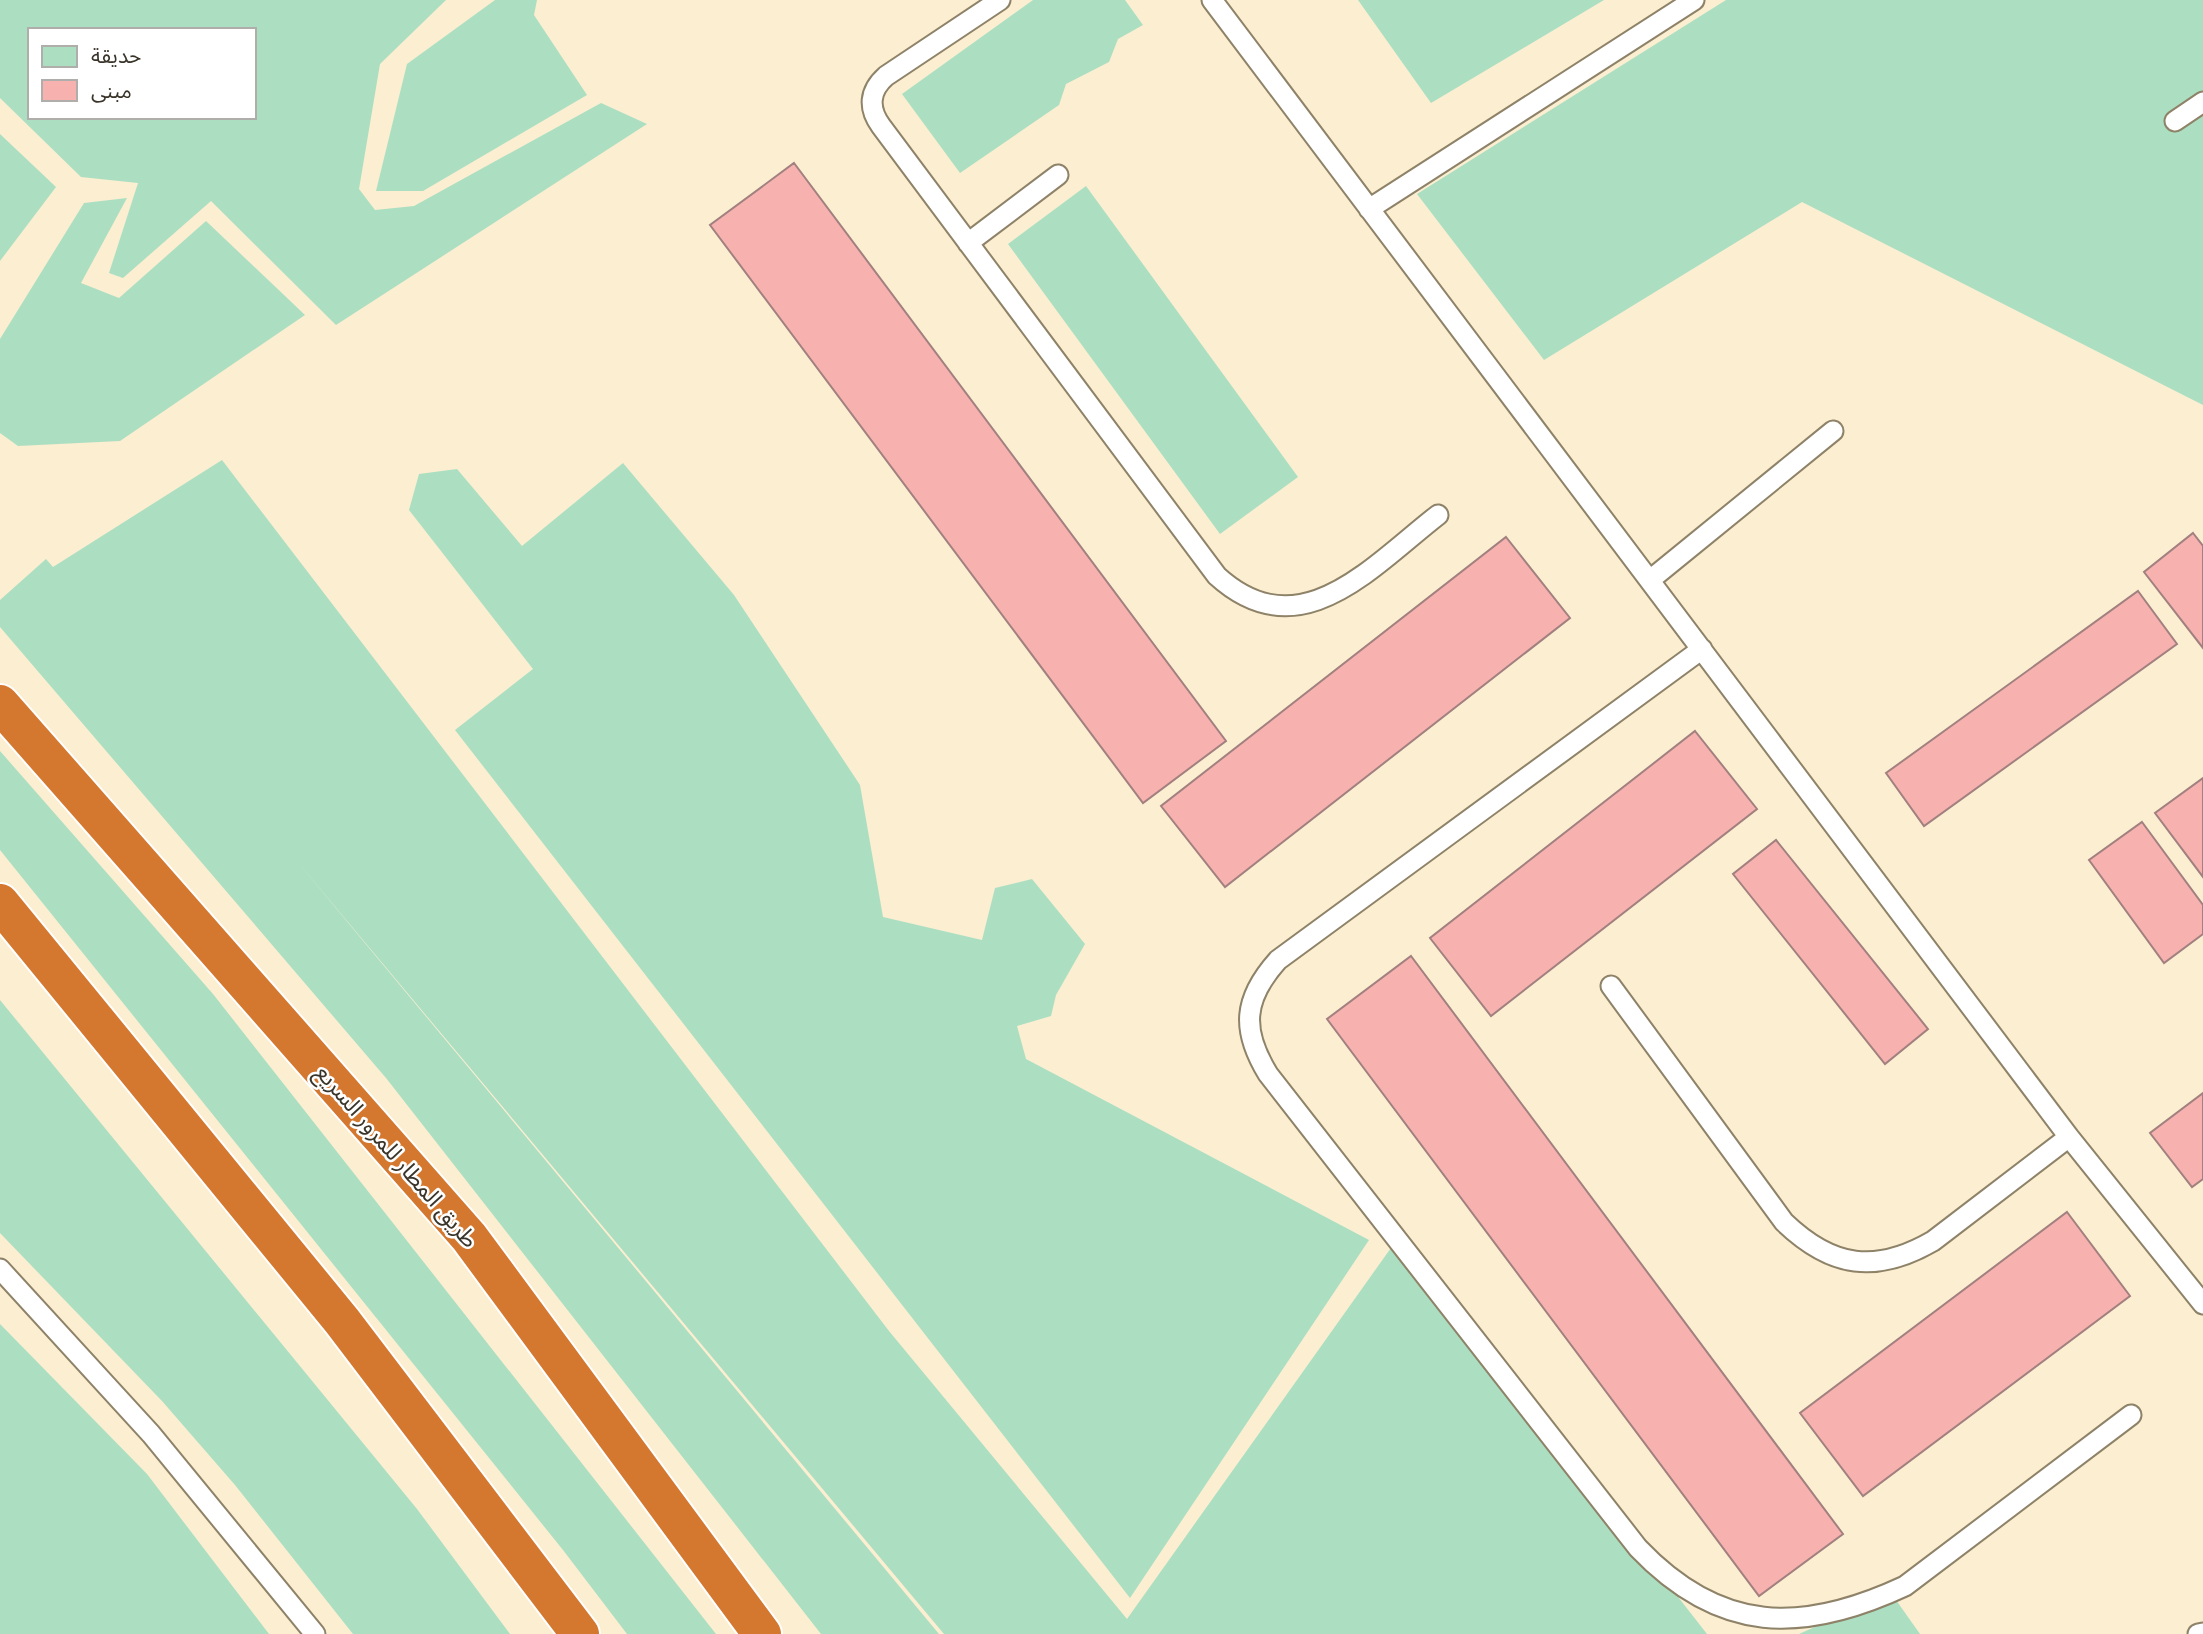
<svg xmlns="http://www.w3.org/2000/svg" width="2203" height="1634" viewBox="0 0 2203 1634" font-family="'Exo 2','Noto Sans Arabic',sans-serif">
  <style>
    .green { fill: #acdfc2; fill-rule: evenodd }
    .building { fill: #f7b2af; stroke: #a1807f; stroke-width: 2 }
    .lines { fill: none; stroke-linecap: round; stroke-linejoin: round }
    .lane-casing { stroke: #8e8268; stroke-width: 23 }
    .highway-casing { stroke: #fff; stroke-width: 42 }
    .lane { stroke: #fff; stroke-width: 19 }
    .highway { stroke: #d47830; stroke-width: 38 }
    .labels { text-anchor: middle; stroke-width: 5; stroke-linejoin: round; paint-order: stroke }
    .street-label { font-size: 23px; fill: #3a352a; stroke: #fff }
  </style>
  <rect width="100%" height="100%" fill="#fbeed1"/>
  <!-- green -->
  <path class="green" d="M0 0H446L380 64 359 189 375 210 414 206 601 103 647 124 336 325 211 201 123 278 109 273 138 183 81 177 0 98ZM30 30H254V117H30Z
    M495 0H537L534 15 587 95 423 191H376L407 64Z
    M1033 0H1125L1143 25 1118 39 1109 62 1066 84 1059 105 960 173 902 94Z
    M1358 0H1604L1431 103Z
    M1726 0H2203V405L1802 202 1544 360 1417 194Z
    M0 134 56 187 0 261Z
    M1086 186 1298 477 1220 534 1008 244Z
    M127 198 81 283 119 298 206 221 305 315 120 441 18 446 0 433V339L84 203Z
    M222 460 889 1331 1127 1619 1398 1238 1707 1634H944L296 860 939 1634H821L386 1078 0 627V600L46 559 53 567Z
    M623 463 734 595 860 785 883 917 982 940 995 888 1032 879 1085 944 1056 995 1051 1016 1017 1026 1026 1059 1369 1240 1130 1598 455 730 533 669 409 510 419 474 457 469 522 546Z
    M0 751 213 994 716 1634H627L563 1550 0 850Z
    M0 1000 417 1509 510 1634H353L235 1485 162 1401 0 1233Z
    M0 1324 147 1474 269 1634H0Z
    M1891 1593 1920 1634H1799Z"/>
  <!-- building -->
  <path class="building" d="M794 163 1226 741 1143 803 710 225Z
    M2193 533 2203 546V648L2144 572Z
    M1506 537 1570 618 1225 887 1161 806Z
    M2138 591 2177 644 1924 826 1886 773Z
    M1695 731 1757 809 1491 1016 1430 938Z
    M2203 778V877L2155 813Z
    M2142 822 2203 905V934L2164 963 2089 860Z
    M1776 840 1928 1029 1885 1064 1733 874Z
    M1411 956 1843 1534 1759 1596 1327 1019Z
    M2203 1093V1179L2192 1187 2150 1133Z
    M2067 1212 2130 1296 1863 1496 1800 1413Z"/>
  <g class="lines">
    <defs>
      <path id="lane" d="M1000 0 886 76C869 91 868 108 881 126L1217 576C1300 651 1371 567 1438 515
        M1212 0 2069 1137 2203 1304
        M2175 121 2203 102
        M1369 209 1694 0
        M968 243 1058 175
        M1650 580 1833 431
        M1702 649 1278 960C1243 999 1241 1030 1268 1074L1638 1548C1720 1634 1802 1634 1905 1586L2131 1415
        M1611 986 1784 1222C1832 1268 1876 1274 1933 1241L2069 1137
        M0 1269 151 1434 315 1634
        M2198 1634 2203 1633"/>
      <path id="highway" d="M0 704 469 1237 762 1634
        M0 903 342 1321 580 1634"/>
    </defs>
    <!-- lane casing -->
    <use href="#lane" class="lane-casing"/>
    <!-- highway casing -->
    <use href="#highway" class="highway-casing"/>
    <!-- lane -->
    <use href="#lane" class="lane"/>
    <!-- highway -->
    <use href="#highway" class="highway"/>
  </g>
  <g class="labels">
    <!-- street labels -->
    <g class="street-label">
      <text transform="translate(397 1156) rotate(49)" y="8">طريق المطار للمرور السريع</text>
    </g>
  </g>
  <!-- legend -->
  <rect x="28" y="28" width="228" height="91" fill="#ffffff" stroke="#b0aeaa" stroke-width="2"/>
  <rect x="42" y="46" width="35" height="21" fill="#acdfc2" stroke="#b0aeaa" stroke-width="2"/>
  <text x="91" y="63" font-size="21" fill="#3a352a">حديقة</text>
  <rect x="42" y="80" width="35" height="21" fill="#f7b2af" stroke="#b0aeaa" stroke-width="2"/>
  <text x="91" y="98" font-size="21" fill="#3a352a">مبنى</text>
</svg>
